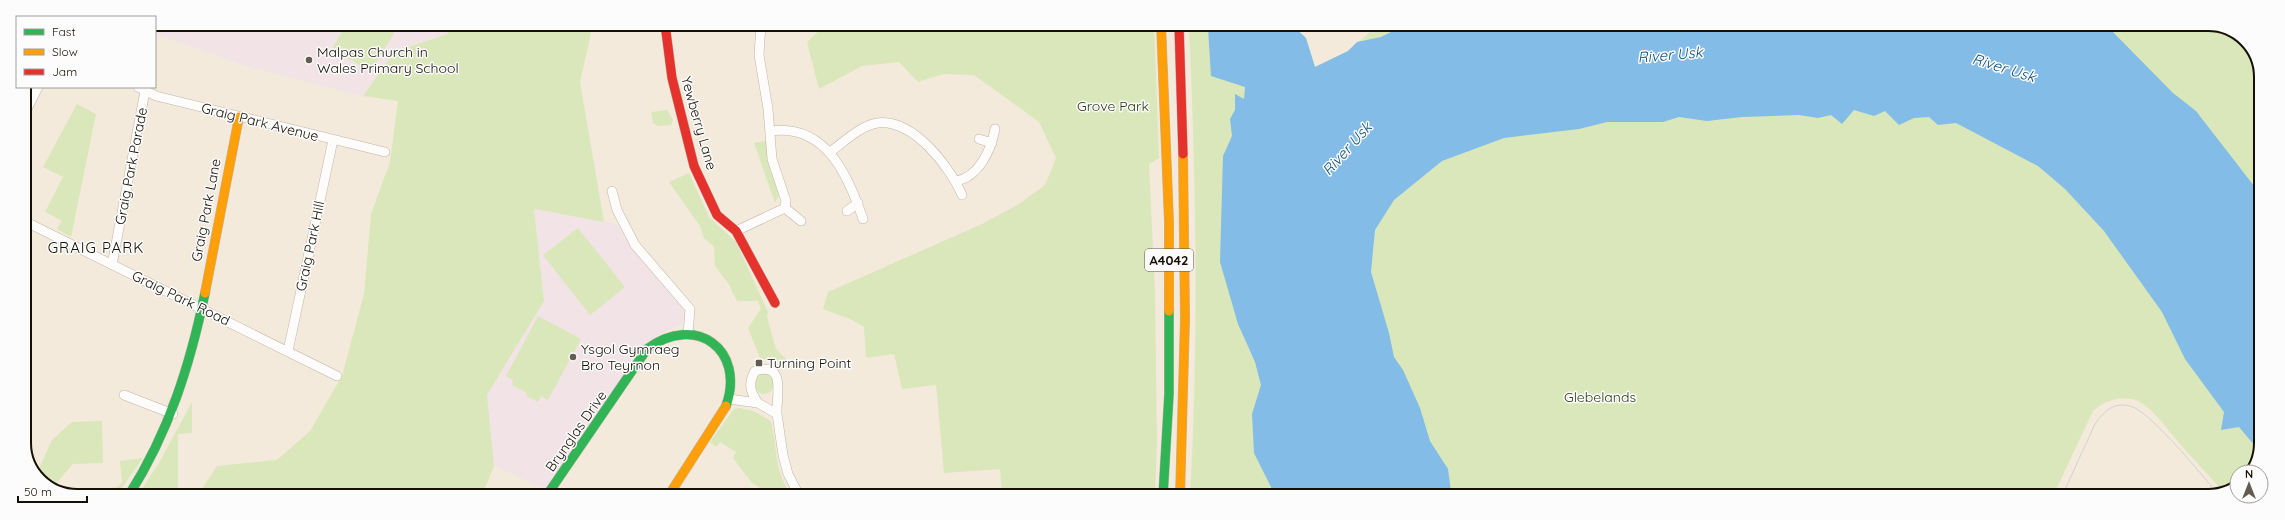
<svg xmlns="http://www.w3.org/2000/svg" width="2285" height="520" viewBox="0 0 2285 520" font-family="Quicksand,sans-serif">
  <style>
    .education { fill: #f2e3e6 }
    .green { fill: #dae7ba }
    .water { fill: #82bce7 }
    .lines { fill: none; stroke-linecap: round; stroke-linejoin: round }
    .street-casing { stroke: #bdb5a9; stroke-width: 10 }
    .fast-casing { stroke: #bdb5a9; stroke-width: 10 }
    .slow-casing { stroke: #bdb5a9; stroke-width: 10 }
    .jam-casing { stroke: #bdb5a9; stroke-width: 10 }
    .street { stroke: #fdfcfa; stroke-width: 9 }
    .fast { stroke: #30b455; stroke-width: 9 }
    .slow { stroke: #ff9f0a; stroke-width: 9 }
    .jam { stroke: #e5322d; stroke-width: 9 }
    .tram { stroke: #d4d2ce; stroke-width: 1 }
    .poi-dot { fill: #635c50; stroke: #fcfcfc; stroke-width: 1.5 }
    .labels { text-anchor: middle; stroke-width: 3; stroke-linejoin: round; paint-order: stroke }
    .shield { fill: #fcfcfc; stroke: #5b564f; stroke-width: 1 }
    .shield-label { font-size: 13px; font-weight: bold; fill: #160f05 }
    .poi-label { font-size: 14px; fill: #160f05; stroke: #fcfcfc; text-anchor: start }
    .park-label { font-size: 14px; fill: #2b3a13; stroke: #fcfcfc }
    .street-label { font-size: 14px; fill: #160f05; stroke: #fcfcfc }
    .water-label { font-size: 15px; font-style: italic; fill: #0f4f7b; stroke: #fcfcfc }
    .neighbourhood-label { font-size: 15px; letter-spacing: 1px; fill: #160f05; stroke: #fcfcfc }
    .rim { fill: none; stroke: #160f05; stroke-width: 2 }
  </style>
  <rect width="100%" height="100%" fill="#f3eadc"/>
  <!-- education -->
  <path class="education" d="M155 24H452L447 34 394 52 363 96 253 68 155 34Z
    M534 209 617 224 631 248 686 313V320L682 324 660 334 546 489 494 466 487 395 544 301Z"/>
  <!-- green -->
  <path class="green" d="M346 24H379L394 33 371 72 332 49Z
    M452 24H593L580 82 604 222 534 209 544 301 487 395 494 466 482 495H198L217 466 277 460 310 431 342 376 364 294 371 214 390 162 398 101 363 96 394 52 447 34Z
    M826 24H1154L1159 158 1149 164 1155 292 1157 443 1155 496 1002 495 1000 469 944 473 936 385 902 389 894 354 866 358 864 327 850 319 823 309 828 292 982 224 1019 204 1045 185 1056 158 1039 122 974 75 943 74 918 82 899 62 862 66 819 89 807 42Z
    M1189 25H1292L1306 38 1315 67 1348 51 1378 25H1603L1245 91 1244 100 1314 496H1190C1199 339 1196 181 1189 25Z
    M1954 25H2218L2248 42 2261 73 2260 261Z
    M2028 99 2260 393V453L2249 472H2237V485L2222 491C2209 474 2194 461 2181 445 2169 432 2154 409 2138 401 2122 394 2104 401 2093 411L2053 496H1399L1334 197 1455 106Z
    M77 104 96 114 71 237 57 229 62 221 45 212 63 177 43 167Z
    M667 110 673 120 671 125 658 126 653 123 651 112Z
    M766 141 770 168 779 195 775 203 754 143Z
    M689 173 709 217 736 242 768 312 767 317 776 349 787 360 771 361 760 358 748 328 761 309 758 301H737L728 283 715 266 714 247 704 238 700 226 669 182Z
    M578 228 625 287 590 315 543 255Z
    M538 316 581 339 548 400 541 396 538 402 526 396 527 393 512 385 513 380 506 376Z
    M754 384a10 10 0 1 1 20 0a10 10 0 1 1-20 0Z
    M192 402V433L178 434V489L174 495H138L159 463Z
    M739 408 753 411 771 421C778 449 773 468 791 495H772L752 483 733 458 736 452 720 442 716 447 710 442 734 409Z
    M102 421 103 463 73 464 53 487 36 475 52 440 72 422Z
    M143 458 117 495H92L93 490 118 487 122 482 120 461Z"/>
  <!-- water -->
  <path class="water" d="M1210 25H1292L1306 38 1315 67 1348 51 1357 42 1381 37 1405 25H2106L2173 93 2196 111 2261 195 2260 452 2239 427 2221 430 2224 412 2185 359 2162 312 2104 231 2065 189 2038 166 1956 123 1938 125 1929 117 1914 118 1899 125 1885 111 1874 116 1854 110 1842 124 1831 115 1818 118 1799 115 1742 117 1707 121 1679 117 1663 122H1607L1579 129 1504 138 1442 161 1394 200 1375 230 1371 272 1389 333 1394 357 1403 370 1420 408 1430 441 1448 469 1451 492 1455 496H1273L1271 487 1254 453 1252 414 1261 385 1255 362 1238 324 1220 262 1223 156 1232 136 1230 119 1235 110V94L1244 99 1245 87 1211 76 1208 28Z"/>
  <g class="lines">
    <defs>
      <path id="street" d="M138 87 156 96 385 152
        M24 115 38 87
        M771 131C826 124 848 175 863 219
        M979 139 992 143
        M830 152C844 142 860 126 877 123 913 118 950 167 962 195
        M956 181C979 177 991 150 995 129
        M612 191 617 210 635 245 690 309 688 334
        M785 208 801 221
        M847 211 858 203
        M24 221 337 376
        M736 231 785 208 786 201 772 159 768 109 759 55 761 24
        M112 265 145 91
        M288 351 333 140
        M124 395 173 414
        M729 399 758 403 777 414 783 455 788 474 799 495
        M758 403C750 392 748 383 755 371 787 361 776 396 777 414"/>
      <path id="fast" d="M129 495C169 432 190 365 205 293
        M547 495 647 349C695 313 746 349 726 406
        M1163 496 1169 394V311"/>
      <path id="slow" d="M1161 24 1169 222V311
        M205 293 239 117
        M669 495 726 406
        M1180 496 1185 319 1183 154"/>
      <path id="jam" d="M665 24 672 78 694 166 717 215 736 231 775 303
        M1179 25 1183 154"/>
    </defs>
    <!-- street casing -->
    <use href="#street" class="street-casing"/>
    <!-- fast casing -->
    <use href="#fast" class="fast-casing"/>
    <!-- slow casing -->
    <use href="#slow" class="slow-casing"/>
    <!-- jam casing -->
    <use href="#jam" class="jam-casing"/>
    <!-- street -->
    <use href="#street" class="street"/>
    <!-- fast -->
    <use href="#fast" class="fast"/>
    <!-- slow -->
    <use href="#slow" class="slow"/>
    <!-- jam -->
    <use href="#jam" class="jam"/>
    <!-- tram -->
    <path class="tram" d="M2062 496 2095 424C2104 411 2114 402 2130 406 2149 410 2202 475 2217 493"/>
  </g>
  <!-- markers -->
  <g class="poi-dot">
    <circle cx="309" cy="60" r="4"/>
    <circle cx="573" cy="357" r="4"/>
    <rect x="755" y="359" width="8" height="8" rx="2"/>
  </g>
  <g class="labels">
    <!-- shield labels -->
    <rect class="shield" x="1145" y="249" width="48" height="22" rx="3"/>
    <g class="shield-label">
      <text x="1169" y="265">A4042</text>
    </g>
    <!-- poi labels -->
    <g class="poi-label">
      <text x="317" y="57">Malpas Church in<tspan x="317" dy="16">Wales Primary School</tspan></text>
      <text x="581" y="354">Ysgol Gymraeg<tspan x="581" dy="16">Bro Teyrnon</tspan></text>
      <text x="767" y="368">Turning Point</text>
    </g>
    <!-- park labels -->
    <g class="park-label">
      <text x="1113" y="111">Grove Park</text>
      <text x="1600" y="402">Glebelands</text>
    </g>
    <!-- street labels -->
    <g class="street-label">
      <text transform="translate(260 122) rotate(14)" y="5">Graig Park Avenue</text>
      <text transform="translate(699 123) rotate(74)" y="5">Yewberry Lane</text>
      <text transform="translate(131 166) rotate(-79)" y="5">Graig Park Parade</text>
      <text transform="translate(206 210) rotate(-79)" y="5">Graig Park Lane</text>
      <text transform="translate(310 246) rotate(-78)" y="5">Graig Park Hill</text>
      <text transform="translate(181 298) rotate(26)" y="5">Graig Park Road</text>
      <text transform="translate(576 431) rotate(-55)" y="5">Brynglas Drive</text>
    </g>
    <!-- water labels -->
    <g class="water-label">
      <text transform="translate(1670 55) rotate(-5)" y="5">River Usk</text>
      <text transform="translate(2004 68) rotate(17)" y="5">River Usk</text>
      <text transform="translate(1347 149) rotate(-48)" y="5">River Usk</text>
    </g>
    <!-- neighbourhood labels -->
    <g class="neighbourhood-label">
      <text x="96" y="253">GRAIG PARK</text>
    </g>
  </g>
  <!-- crop -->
  <path d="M0 0H2285V520H0ZM77 31H2208A46 46 0 0 1 2254 77V443A46 46 0 0 1 2208 489H77A46 46 0 0 1 31 443V77A46 46 0 0 1 77 31Z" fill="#fcfcfc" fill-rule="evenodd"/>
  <path class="rim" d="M77 31H2208A46 46 0 0 1 2254 77V443A46 46 0 0 1 2208 489H77A46 46 0 0 1 31 443V77A46 46 0 0 1 77 31Z"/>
  <!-- legend -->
  <rect x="16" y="16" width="140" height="72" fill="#fcfcfc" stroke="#a09d99"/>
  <rect x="24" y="29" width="20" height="6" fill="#30b455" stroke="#a09d99"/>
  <text x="52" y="36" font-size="12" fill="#160f05">Fast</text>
  <rect x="24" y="49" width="20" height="6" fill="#ff9f0a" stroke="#a09d99"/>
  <text x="52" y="56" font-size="12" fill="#160f05">Slow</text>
  <rect x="24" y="69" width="20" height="6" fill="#e5322d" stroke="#a09d99"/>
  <text x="52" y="76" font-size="12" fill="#160f05">Jam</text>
  <!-- north arrow -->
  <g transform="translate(2249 484)"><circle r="19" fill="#fcfcfc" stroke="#a09d99"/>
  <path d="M0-3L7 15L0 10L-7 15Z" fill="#635c50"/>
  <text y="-6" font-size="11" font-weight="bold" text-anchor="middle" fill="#160f05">N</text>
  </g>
  <!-- scale -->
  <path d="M18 496v6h69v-6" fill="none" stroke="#160f05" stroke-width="2"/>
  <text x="24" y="496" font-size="12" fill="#160f05" stroke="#fcfcfc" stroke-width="3" paint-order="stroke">50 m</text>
</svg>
